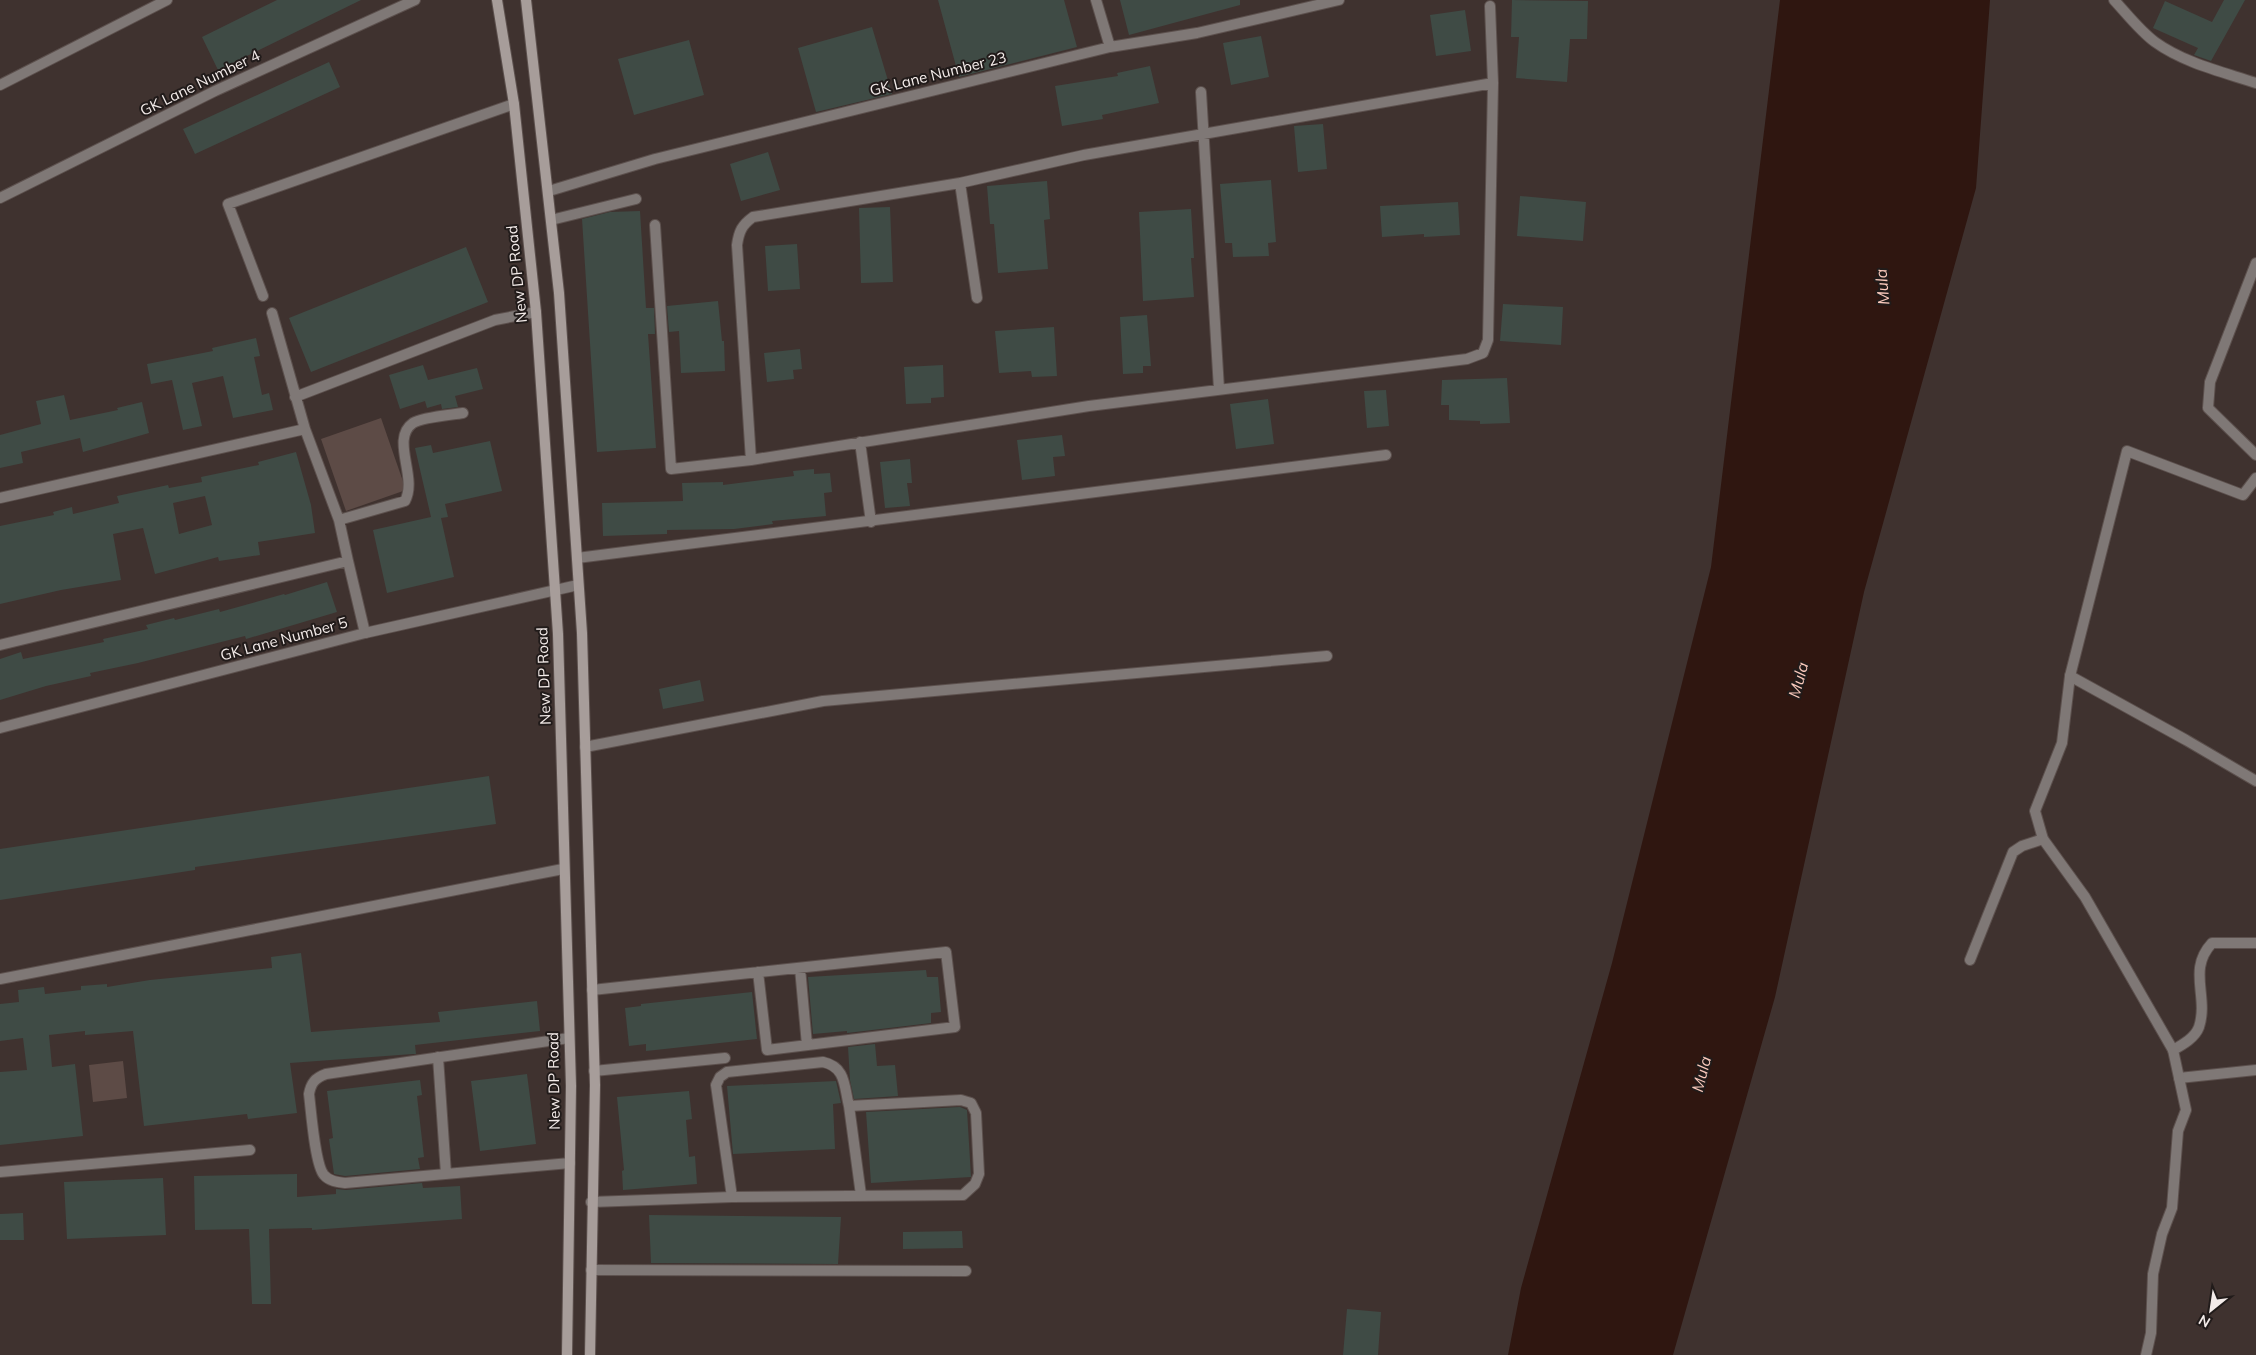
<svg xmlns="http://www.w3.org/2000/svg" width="2256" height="1355" viewBox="0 0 2256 1355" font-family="Mulish,sans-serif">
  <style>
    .green { fill: #5d4b46 }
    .water { fill: #2f1610 }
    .building { fill: #3f4b45; fill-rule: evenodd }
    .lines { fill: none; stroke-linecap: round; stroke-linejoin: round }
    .service-casing { stroke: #5c504d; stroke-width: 12 }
    .minor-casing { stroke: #5c504d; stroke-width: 12 }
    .secondary-casing { stroke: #5c504d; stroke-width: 12 }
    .service { stroke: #7f7876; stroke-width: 10 }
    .minor { stroke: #7f7876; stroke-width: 10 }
    .secondary { stroke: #a79d9a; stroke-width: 10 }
    .labels { text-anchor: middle; stroke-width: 4; stroke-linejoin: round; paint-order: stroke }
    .street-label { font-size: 15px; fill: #f4ecea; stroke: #211b1a }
    .water-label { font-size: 16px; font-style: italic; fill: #f9c9bc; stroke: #211b1a }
  </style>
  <rect width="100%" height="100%" fill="#3f322f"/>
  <!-- green -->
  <path class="green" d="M381 418 406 490 346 511 321 439Z
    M123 1061 127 1098 93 1102 89 1065Z"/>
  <!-- water -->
  <path class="water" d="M1780 0H1990L1976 188 1864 592 1775 997 1673 1355H1508L1521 1288 1612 963 1711 567Z"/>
  <!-- building -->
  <path class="building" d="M277 0H361L218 70 202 37Z
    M938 0H1064L1077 47 959 77Z
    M1120 0H1240V5L1129 35Z
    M1512 0 1588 1 1587 39H1570L1567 82 1516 78 1519 37H1511Z
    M2224 0H2245L2211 61 2194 55 2198 48 2153 28 2165 1 2212 22Z
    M1465 10 1471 51 1436 56 1430 15Z
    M872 27 892 94 816 112 798 48Z
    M1261 36 1269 77 1231 85 1223 43Z
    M689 40 704 95 634 115 618 59Z
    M329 62 340 87 195 154 183 129Z
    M1150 66 1159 103 1102 115 1103 119 1062 126 1055 86 1118 76 1117 73Z
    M1323 124 1327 169 1298 172 1294 126Z
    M768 152 780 190 741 201 730 164Z
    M1271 180 1276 242 1268 243 1269 256 1233 257 1232 243H1225L1220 184Z
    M1047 181 1050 219 1044 220 1048 269 998 273 994 224H990L987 186Z
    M1520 196 1586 202 1583 241 1517 236Z
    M1458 202 1460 235 1424 237V234L1382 237 1380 206Z
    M890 207 893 282 861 283 859 208Z
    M1191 209 1194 258H1191L1194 297 1143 301 1139 212Z
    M640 211 646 308H654L655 334H648L656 448 597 452 582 219 610 212Z
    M797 244 800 289 768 291 765 246Z
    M466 247 488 302 311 372 289 318Z
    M718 301 722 341H724L725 371 681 373 679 331 669 332 667 306Z
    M1503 304 1563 307 1561 345 1500 341Z
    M1147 315 1151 366H1143V373L1123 374 1120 317Z
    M1054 327 1057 376 1032 377 1031 371 999 373 995 331Z
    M256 338 260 356 254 357 262 395 269 393 273 410 233 418 223 376 192 383 202 426 183 430 172 380 151 384 147 364 213 351 212 348Z
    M800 349 802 369 793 370 794 379 767 382 764 353Z
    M423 365 428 380 477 368 483 389 455 396 458 407 442 409 441 404 427 408 425 401 400 409 389 375Z
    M943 365 944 397 931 398V403L906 404 904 367Z
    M1507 378 1510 423 1480 424V421L1449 420V405H1441L1442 380Z
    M1386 390 1389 426 1367 428 1364 391Z
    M64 395 70 420 118 410 117 408 142 402 149 433 83 452 80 438 21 452 23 463 0 468V435L41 424 36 401Z
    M1268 399 1274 444 1236 449 1230 404Z
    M1062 435 1065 456 1053 457 1055 476 1022 480 1017 440Z
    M490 441 502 491 445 504 448 517 441 518 454 577 387 593 373 530 431 517 415 448 431 445 433 453Z
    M296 452 311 505 315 533 258 542 260 555 219 561 218 557 155 574 143 528 113 534 121 580 61 590 0 604V526L54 515 53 512 72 507 73 514 119 503 117 496 168 485 169 488 202 482 201 477 259 465 258 462ZM205 496 212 525 179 534 173 503Z
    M910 459 912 483H907L910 506 885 508 880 462Z
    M814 469V474L830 473 832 492 824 493 826 516 772 521 773 524 734 529 667 530V534L603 536 602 503 683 501 682 483 723 482V485L794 476 793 471Z
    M327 582 337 612 246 639 245 636 138 663 90 673 91 676 46 686 0 700V659L21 652 23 659 104 642 103 639 148 629 146 625 174 618 175 620 219 609 220 612 284 594 285 595Z
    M700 680 704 701 663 709 659 689Z
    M489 776 496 824 195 867V870L0 900V849Z
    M301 953 311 1032 440 1022 438 1012 537 1001 540 1031 415 1045 416 1054H413L290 1063 297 1113 248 1119 247 1114 144 1126 133 1031 85 1035V1031L49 1035 52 1067 75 1064 83 1136 0 1145V1072L27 1070 23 1038 0 1041V1004L19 1002 18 990 44 987 45 994 81 990V986L107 984V987L150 980 272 968 271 957Z
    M926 970 927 977H938L941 1012 931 1013V1023L847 1033V1031L813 1034 808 977Z
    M752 992 757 1039 646 1051V1044L629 1046 625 1008 641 1006V1004Z
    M875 1044 877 1066 895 1065 898 1096 854 1099 850 1080 848 1047Z
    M527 1074 536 1144 480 1151 471 1081Z
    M420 1080 422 1095 417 1096 424 1157 418 1158 420 1169 345 1176 334 1174 329 1139 333 1138 327 1091Z
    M836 1081 841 1103 833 1104 835 1149 733 1154 727 1086Z
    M689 1091 692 1119 686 1120 689 1157 695 1156 697 1184 623 1190 622 1171 624 1170 617 1097Z
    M960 1107 967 1110 971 1177 871 1183 866 1112Z
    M297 1174V1197L336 1194V1189L346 1190 422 1183 423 1188 460 1186 462 1219 312 1230V1228L269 1229 271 1304H252L249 1229 195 1230 194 1176Z
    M163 1178 166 1235 67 1239 64 1182Z
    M23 1213 24 1240H0V1214Z
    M649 1215 841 1217 838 1264 651 1263Z
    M962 1231 963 1248 903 1249V1232Z
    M1347 1309 1381 1312 1378 1355H1343Z"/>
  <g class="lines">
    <defs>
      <path id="service" d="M1096 0 1110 47
        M0 85 167 0
        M1201 92 1219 389
        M960 183 977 298
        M549 191 655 159 1110 47 1197 33 1339 0
        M551 220 636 199
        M655 225 671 469 751 460 1089 406 1467 359 1483 353 1488 340 1493 83 1490 6
        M263 296 228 204 514 104
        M295 397 495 320 536 312
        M860 442 871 522
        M751 460 737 245C739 231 742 225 753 217L960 183 1084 155 1493 83
        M0 498 305 429
        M339 520 405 501C418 477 390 439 413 423 423 417 451 415 463 413
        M348 561 365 633
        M0 645 348 561 339 520 305 429 272 313
        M2070 676 2186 740 2256 781
        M1970 960 2013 852 2022 846 2043 839
        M800 968 807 1045
        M592 990C710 977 828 965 946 952L955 1027 767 1050 758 972
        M2173 1050C2182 1045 2195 1038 2199 1027 2209 996 2187 970 2212 943H2256
        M594 1071 725 1058
        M2179 1078 2256 1070
        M849 1106 861 1195
        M0 1172 250 1150
        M591 1202 732 1197 963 1195 975 1184 979 1174 976 1113 971 1103 961 1100 849 1106C844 1086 846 1067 823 1062L727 1072 720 1077 716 1085 732 1197"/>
      <path id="minor" d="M2114 0C2127 14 2140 31 2155 42 2184 63 2223 72 2256 83
        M0 198 215 91 415 0
        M2256 263 2210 382 2208 408 2256 455
        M577 558 1386 455
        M0 728 365 633 578 585
        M585 747 823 701 1327 656
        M0 979 563 869
        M569 1038 326 1074C315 1078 311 1083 309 1094 311 1110 315 1165 324 1175 329 1181 337 1182 345 1183L570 1163
        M438 1057 446 1174
        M591 1270 966 1271
        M2146 1355 2151 1333 2153 1274 2162 1234 2172 1208 2178 1131 2186 1110 2173 1050 2085 897 2043 839 2035 811 2062 743 2070 676 2127 451 2243 495 2256 478"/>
      <path id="secondary" d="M497 0 514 104 536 312 558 634 571 1086 567 1355
        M526 0 559 293 582 633 595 1085 590 1355"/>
    </defs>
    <!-- service casing -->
    <use href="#service" class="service-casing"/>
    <!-- minor casing -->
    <use href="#minor" class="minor-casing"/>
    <!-- secondary casing -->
    <use href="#secondary" class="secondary-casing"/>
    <!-- service -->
    <use href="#service" class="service"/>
    <!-- minor -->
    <use href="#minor" class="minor"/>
    <!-- secondary -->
    <use href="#secondary" class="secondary"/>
  </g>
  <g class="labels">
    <!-- street labels -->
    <g class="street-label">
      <text transform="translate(938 74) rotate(-14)" y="5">GK Lane Number 23</text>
      <text transform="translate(200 83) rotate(-26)" y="5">GK Lane Number 4</text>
      <text transform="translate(517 274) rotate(-96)" y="5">New DP Road</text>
      <text transform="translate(284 639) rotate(-15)" y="5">GK Lane Number 5</text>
      <text transform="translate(544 676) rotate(-92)" y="5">New DP Road</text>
      <text transform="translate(554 1081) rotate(-91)" y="5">New DP Road</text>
    </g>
    <!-- water labels -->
    <g class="water-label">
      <text transform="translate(1882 287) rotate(-95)" y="6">Mula</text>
      <text transform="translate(1798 680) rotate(-75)" y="6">Mula</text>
      <text transform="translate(1701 1074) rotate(-76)" y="6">Mula</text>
    </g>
  </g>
  <!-- north arrow -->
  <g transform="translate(2211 1310) rotate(210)" stroke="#211b1a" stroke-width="4" paint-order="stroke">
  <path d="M0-4L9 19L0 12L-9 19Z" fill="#f4ecea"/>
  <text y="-8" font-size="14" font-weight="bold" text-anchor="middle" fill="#f4ecea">N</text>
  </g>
</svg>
